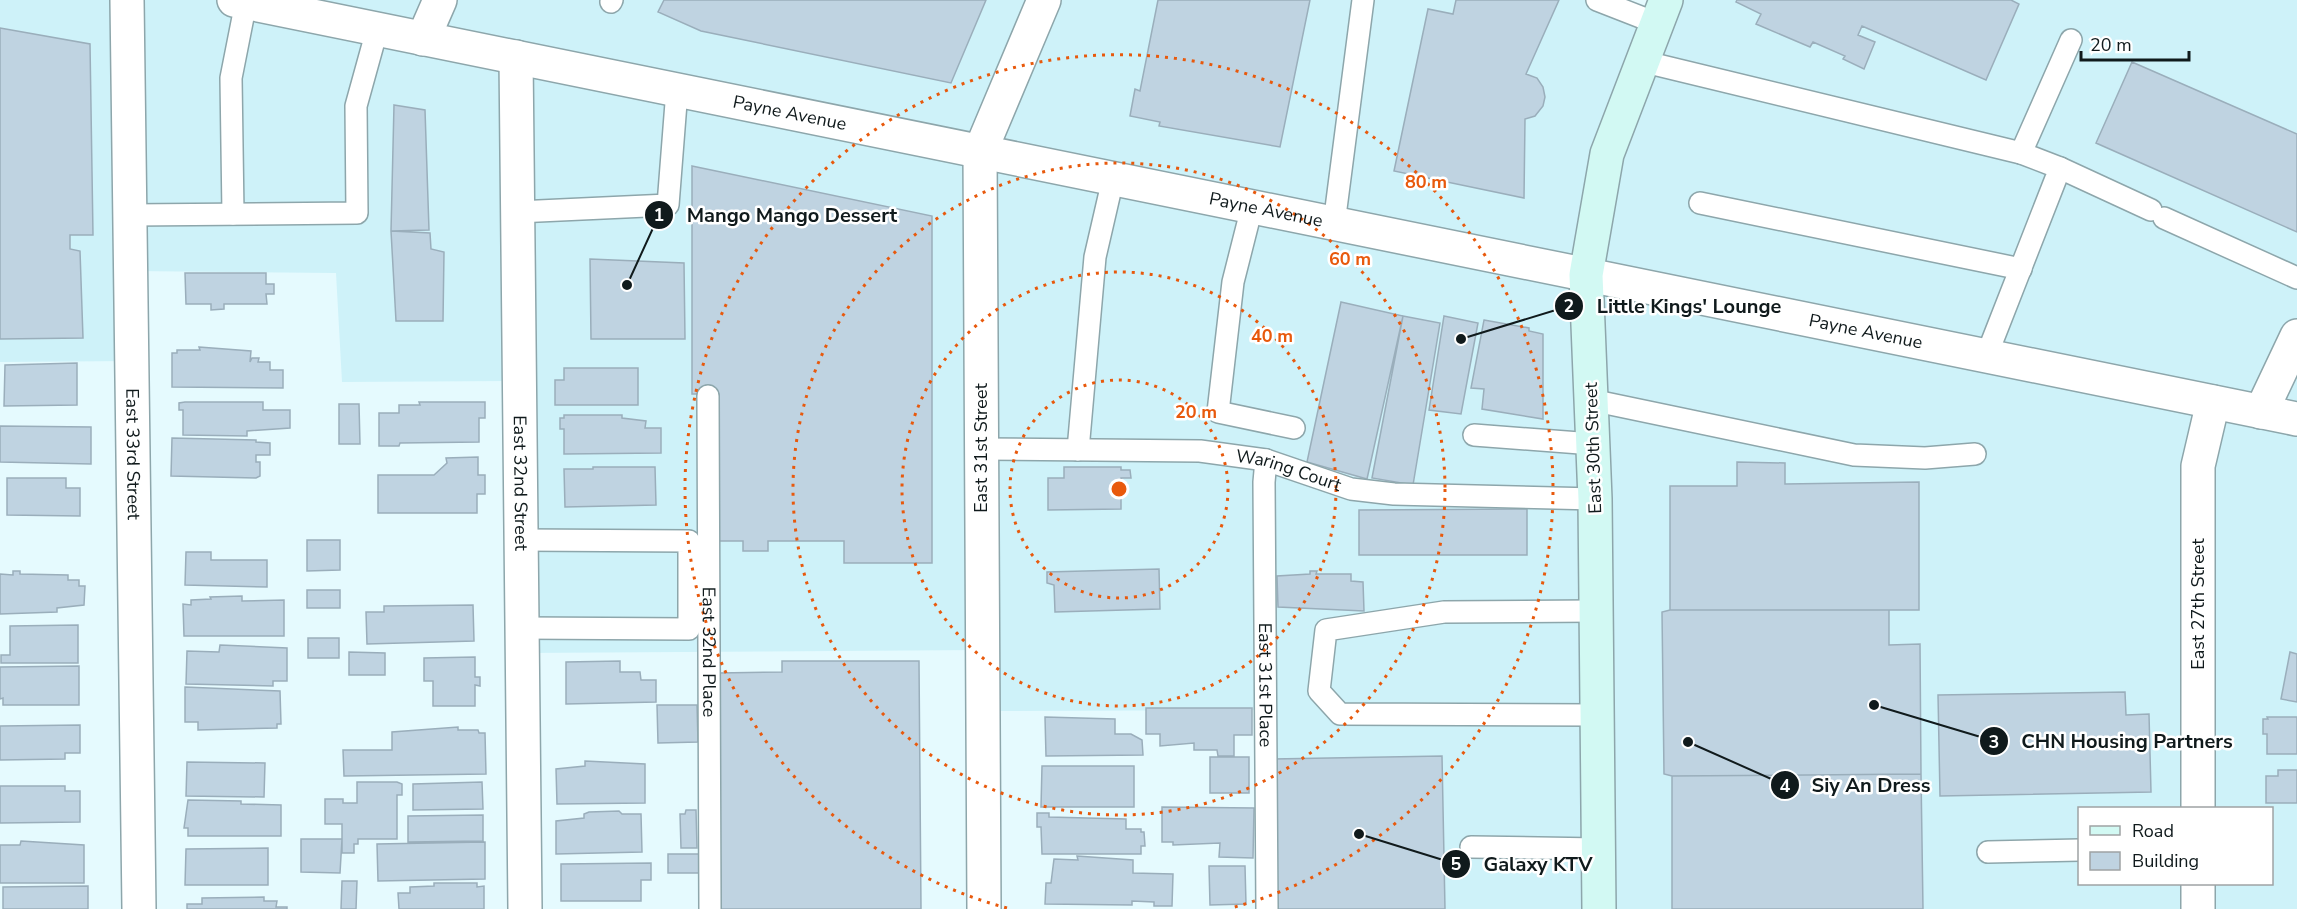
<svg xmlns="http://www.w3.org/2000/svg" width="2297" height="909" viewBox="0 0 2297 909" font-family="'Nunito Sans',sans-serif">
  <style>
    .built { fill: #cef2f9; fill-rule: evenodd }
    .building { fill: #bfd3e1; stroke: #9aaebb; stroke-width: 1.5 }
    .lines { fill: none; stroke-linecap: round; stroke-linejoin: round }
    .service-casing { stroke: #8da6ab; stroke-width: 24 }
    .minor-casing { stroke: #8da6ab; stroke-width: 36 }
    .tertiary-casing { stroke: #8da6ab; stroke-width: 36 }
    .secondary-casing { stroke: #8da6ab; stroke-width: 36 }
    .service { stroke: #fff; stroke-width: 21 }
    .minor { stroke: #fff; stroke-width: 33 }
    .tertiary { stroke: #fff; stroke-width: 33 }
    .secondary { stroke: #d2f9f3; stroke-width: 33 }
    .ring { fill: none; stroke: #e8590c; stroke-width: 3; stroke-dasharray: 3 6 }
    .labels { text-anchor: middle; stroke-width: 5; stroke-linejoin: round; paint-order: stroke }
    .street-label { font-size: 18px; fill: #101a1c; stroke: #fff }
    .centre { fill: #e8590c; stroke: #fff; stroke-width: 3 }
    .ring-label { font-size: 18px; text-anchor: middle; font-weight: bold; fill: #e8590c; stroke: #fff; stroke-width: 5; stroke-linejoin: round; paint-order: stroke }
    .leader { fill: none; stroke: #101a1c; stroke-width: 2 }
    .callout-dot { fill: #101a1c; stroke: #fff; stroke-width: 2 }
    .mark-label { font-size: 18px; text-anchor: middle; font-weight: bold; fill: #fff }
    .callout-label { font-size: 20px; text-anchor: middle; font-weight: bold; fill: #101a1c; stroke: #fff; stroke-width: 5; stroke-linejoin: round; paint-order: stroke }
  </style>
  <rect width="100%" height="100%" fill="#e5fafe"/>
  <!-- built -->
  <path class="built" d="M0 0H1597L1656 23 1666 0H2297V909H1267L1265 710 983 711 982 650 522 653 519 381 342 382 336 273 131 271 132 361 0 362ZM2080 808H2272V884H2080Z"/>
  <!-- building -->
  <path class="building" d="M664 0H986L951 83 701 31 658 12Z
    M1158 0H1310L1280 147 1159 126 1160 122 1130 116 1135 89 1140 91Z
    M1456 0H1559L1526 74 1537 78 1543 87 1545 97 1543 106 1535 116 1525 119 1524 198 1394 171 1428 9 1453 14Z
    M1737 0H2011L2019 4 1986 80 1862 26 1858 35 1875 42 1864 69 1843 59 1845 56 1813 42 1810 47 1756 24 1761 14 1736 2Z
    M0 28 90 44 93 235H70V249L80 251 83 338 0 339Z
    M2132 62 2297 134V232L2096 143Z
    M394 105 425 110 429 230 391 231Z
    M692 166 932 216V563H844V541H768V551H743V541H714V394H692Z
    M391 231 430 233 431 249 444 252 443 321H396Z
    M590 259 684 263 685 339H591Z
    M185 273H266V284H274V294H266L267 304H224V309L211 310V304H186Z
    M1341 302 1403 316 1367 479 1307 462Z
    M1403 316 1440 323 1413 485 1372 478Z
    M1444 316 1478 323 1461 414 1429 410Z
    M1484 320 1529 328V331L1543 334V419L1482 409 1484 389 1471 388Z
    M199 347 251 351 250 362 252 358H259L258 362H270V370H283V388L172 387V353H177V350H200Z
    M77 363V405L4 406 5 365Z
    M564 368H638V405H555V380H564Z
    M185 402H263V410H290V428L247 431V436L183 435V410H179V403Z
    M419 402H485V418H479V442L400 443 399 446H379V413H399V405H420Z
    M339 404H359L360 444H339Z
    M564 415H622V418L646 421 645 428H661V453L564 454V429H560V418H564Z
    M0 426 91 427V464L0 462Z
    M172 438 256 440V442L270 443V455H256V462H260V476L256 478 171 476Z
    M478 457V475H485V494H477V513H378V475H434L447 463 446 458Z
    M1737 462 1785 463V484L1919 482V610H1670V486H1737Z
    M593 467H655L656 505 565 507 564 469H593Z
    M1064 467H1121V470H1130L1131 478H1121V484H1127V493H1121V509L1048 510V478H1064Z
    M7 478H66V488H80V516L7 515Z
    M1527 509V555H1359V510Z
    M307 540H340V570L307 571Z
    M186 552H211V560H267V587L185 585Z
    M1159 569 1160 609 1055 612 1054 585 1047 583V572Z
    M13 571H20V574L68 575V580H79V586H85L84 605 57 608V612L0 614V574L13 575Z
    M1310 571H1317L1316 574H1351V581L1363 582 1364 611 1278 607 1277 576 1310 574Z
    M307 590H340V608H307Z
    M242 596V601L284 600V636H184L183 604 191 605V600L211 599 210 597Z
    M473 605 474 641 367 644 366 612H384V606Z
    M1670 610H1889V645L1920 644 1921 774 1672 776 1664 774 1662 612Z
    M78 625V663H1V655H10V626Z
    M308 638H339V658H308Z
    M220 645 287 648V681H273V686L186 684 187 651 219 652Z
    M349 652 385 653V675H349Z
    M2290 652 2297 654V702L2281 699Z
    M475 657V677H480V686L475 685V706H433V681H424V658Z
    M620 661V672H640L641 680H656V702L566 704V662Z
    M782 661H919L921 909H721L718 673 782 672Z
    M79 666V705H3V698L0 699V667Z
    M185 687 280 691 281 724H277V728L198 730V722H185Z
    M2125 692 2126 715 2149 714 2151 792 1940 796 1938 695Z
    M657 705H697L698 742 658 743Z
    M1146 708H1252V735H1234V756H1218L1217 750H1194V743L1160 746V734H1146Z
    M1045 717 1115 719V734H1131L1142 740 1143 755 1046 756Z
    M2267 717H2297V754H2267V734H2263V719H2268Z
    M80 725V753H65V759L0 760V726Z
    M458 727V730H478L479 733H485L486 774 344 776 343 750H392V732Z
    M1442 756 1445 909H1276L1273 759Z
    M1210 757H1249V793H1210Z
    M585 761 645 764V803L557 804 556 769 585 766Z
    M187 762 265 763 264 797 186 796Z
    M1042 766H1134V807H1041Z
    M2278 770H2297V803H2266V776H2278Z
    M1921 774 1923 909H1672V776Z
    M357 782H397L402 784V795H397V839H358V844H354V853H342V824H325V799H343V803H357Z
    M482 782 483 809 413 810V784Z
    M0 786H65V791H80V822L0 823Z
    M188 800 241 801V804L281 805V836H188V828H184Z
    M1162 807 1254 808 1253 858 1219 857 1220 843 1173 845V842H1162Z
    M686 810H696L697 848H681L680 814H685Z
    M619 811 622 814H641L642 852 556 854V821L584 818V814L589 812Z
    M1037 813H1049V817L1126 819V829H1141V832H1144L1145 846H1141V854H1042L1041 827H1037Z
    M483 815V841L408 842V816Z
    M301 839H342L340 873 301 872Z
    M21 841 84 845V883H0V845H20Z
    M485 842V879L378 881 377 844Z
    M268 848V885H185L186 849Z
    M668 854H699V873H668Z
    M1077 856 1133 860V873L1173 874 1172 906H1154V902L1132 901V905L1045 904 1046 883H1051L1054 859 1078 860Z
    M651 863V880H641V901H561V864Z
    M1209 866H1245L1246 904 1210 905Z
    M342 881H357L356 909H341Z
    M434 883H477V887L484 886V909H399L398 893H410V887L434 886Z
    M88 886V909H3V887Z
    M264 897V901H277L276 907H287V909H187V904H202V898Z"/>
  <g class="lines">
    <defs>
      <g id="service">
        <path d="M1597 0 1656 23"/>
        <path d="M611 2 612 0"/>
        <path d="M1641 61 2021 153"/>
        <path d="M2060 168 2151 210"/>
        <path d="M1700 203 2021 269"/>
        <path d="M1252 207 1233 282 1218 412 1294 428"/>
        <path d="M517 212 668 205 677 90"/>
        <path d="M233 214 231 78 246 2"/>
        <path d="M130 215 357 213 356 106 377 30"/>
        <path d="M2164 218 2297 278"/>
        <path d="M1334 224 1363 0"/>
        <path d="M1986 357 2060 168 2021 153 2071 40"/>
        <path id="s1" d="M708 396 710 909"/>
        <path d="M1591 400 1854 455 1925 458 1975 454"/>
        <path d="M1474 435 1593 444"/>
        <path id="s2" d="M982 449 1200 451 1266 460 1351 489 1394 494 1595 499"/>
        <path d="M1078 450 1095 257 1113 179"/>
        <path id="s3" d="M1266 460 1264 482 1267 909"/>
        <path d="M521 540 689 541V629L522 628"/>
        <path d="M1596 611 1444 612 1326 630 1319 691 1340 714 1598 715"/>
        <path d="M1471 847 1599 849"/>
        <path d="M1988 852 2080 850"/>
      </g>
      <g id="minor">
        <path id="s4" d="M127 0 139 909"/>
        <path d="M423 39 440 0"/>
        <path id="s5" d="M516 57 525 909"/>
        <path d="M2261 412 2297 336"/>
        <path d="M2198 808V466L2213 402"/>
        <path d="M2198 884V909"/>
        <path d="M984 909 980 152 1044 0"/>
      </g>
      <g id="tertiary">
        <path id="s6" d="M234 0 2297 419"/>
      </g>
      <path id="secondary" d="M1599 909 1595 499 1586 275 1607 154 1666 0"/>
    </defs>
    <!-- service casing -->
    <use href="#service" class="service-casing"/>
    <!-- minor casing -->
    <use href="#minor" class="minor-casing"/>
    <!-- tertiary casing -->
    <use href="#tertiary" class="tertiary-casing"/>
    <!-- secondary casing -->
    <use href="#secondary" class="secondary-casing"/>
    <!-- service -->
    <use href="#service" class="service"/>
    <!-- minor -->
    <use href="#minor" class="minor"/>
    <!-- tertiary -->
    <use href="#tertiary" class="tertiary"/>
    <!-- secondary -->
    <use href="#secondary" class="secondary"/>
  </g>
  <!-- distance rings -->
  <g class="ring">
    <circle cx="1119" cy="489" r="109"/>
    <circle cx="1119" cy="489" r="217"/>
    <circle cx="1119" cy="489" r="326"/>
    <path d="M1007 908A434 434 0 1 1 1231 908"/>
  </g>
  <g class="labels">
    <!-- street labels -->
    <g class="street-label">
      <text dy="6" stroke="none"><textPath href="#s6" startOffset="567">Payne Avenue</textPath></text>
      <text dy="6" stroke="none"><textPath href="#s6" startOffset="1053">Payne Avenue</textPath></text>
      <text dy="6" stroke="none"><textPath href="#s6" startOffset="1665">Payne Avenue</textPath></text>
      <text transform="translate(981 448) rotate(-90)" y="6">East 31st Street</text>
      <text transform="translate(1593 448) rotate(-92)" y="6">East 30th Street</text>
      <text dy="6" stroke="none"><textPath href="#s4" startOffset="454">East 33rd Street</textPath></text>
      <text dy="6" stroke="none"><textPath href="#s2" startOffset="309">Waring Court</textPath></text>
      <text dy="6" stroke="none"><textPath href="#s5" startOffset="426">East 32nd Street</textPath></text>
      <text transform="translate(2198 604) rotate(-90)" y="6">East 27th Street</text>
      <text dy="6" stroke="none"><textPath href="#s1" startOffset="256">East 32nd Place</textPath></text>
      <text dy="6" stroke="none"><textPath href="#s3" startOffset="225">East 31st Place</textPath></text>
    </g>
  </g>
  <circle cx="1119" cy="489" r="9" class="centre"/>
  <g class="ring-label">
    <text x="1426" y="188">80 m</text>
    <text x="1350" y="265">60 m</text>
    <text x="1272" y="342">40 m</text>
    <text x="1196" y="418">20 m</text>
  </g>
  <!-- callouts -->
  <path class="leader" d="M627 285L659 215M1461 339L1569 306M1874 705L1994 741M1688 742L1785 785M1359 834L1456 864"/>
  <g class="callout-dot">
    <circle cx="627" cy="285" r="6"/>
    <circle cx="1461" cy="339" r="6"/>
    <circle cx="1874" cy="705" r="6"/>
    <circle cx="1688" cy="742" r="6"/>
    <circle cx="1359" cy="834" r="6"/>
    <circle cx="659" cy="215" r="15"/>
    <circle cx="1569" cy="306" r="15"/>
    <circle cx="1994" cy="741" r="15"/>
    <circle cx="1785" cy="785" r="15"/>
    <circle cx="1456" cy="864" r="15"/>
  </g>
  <g class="mark-label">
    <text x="659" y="221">1</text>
    <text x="1569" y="312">2</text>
    <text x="1994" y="748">3</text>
    <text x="1785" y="792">4</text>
    <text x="1456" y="870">5</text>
  </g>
  <g class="callout-label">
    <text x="792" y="222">Mango Mango Dessert</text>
    <text x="1689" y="313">Little Kings' Lounge</text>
    <text x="2127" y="748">CHN Housing Partners</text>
    <text x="1871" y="792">Siy An Dress</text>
    <text x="1538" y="871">Galaxy KTV</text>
  </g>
  <!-- legend -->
  <rect x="2078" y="807" width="195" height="78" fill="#ffffff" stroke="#9fa3a4" stroke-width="1.5"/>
  <rect x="2090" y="826" width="30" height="9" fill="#d2f9f3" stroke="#9fa3a4" stroke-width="1.5"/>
  <text x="2132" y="837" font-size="18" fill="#101a1c">Road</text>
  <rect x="2090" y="852" width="30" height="18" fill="#bfd3e1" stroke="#9fa3a4" stroke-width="1.5"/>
  <text x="2132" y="867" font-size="18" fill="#101a1c">Building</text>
  <!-- scale -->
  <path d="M2081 51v9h108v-9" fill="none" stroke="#101a1c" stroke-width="3"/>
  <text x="2090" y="51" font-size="18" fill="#101a1c" stroke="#ffffff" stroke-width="4.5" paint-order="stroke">20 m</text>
</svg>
